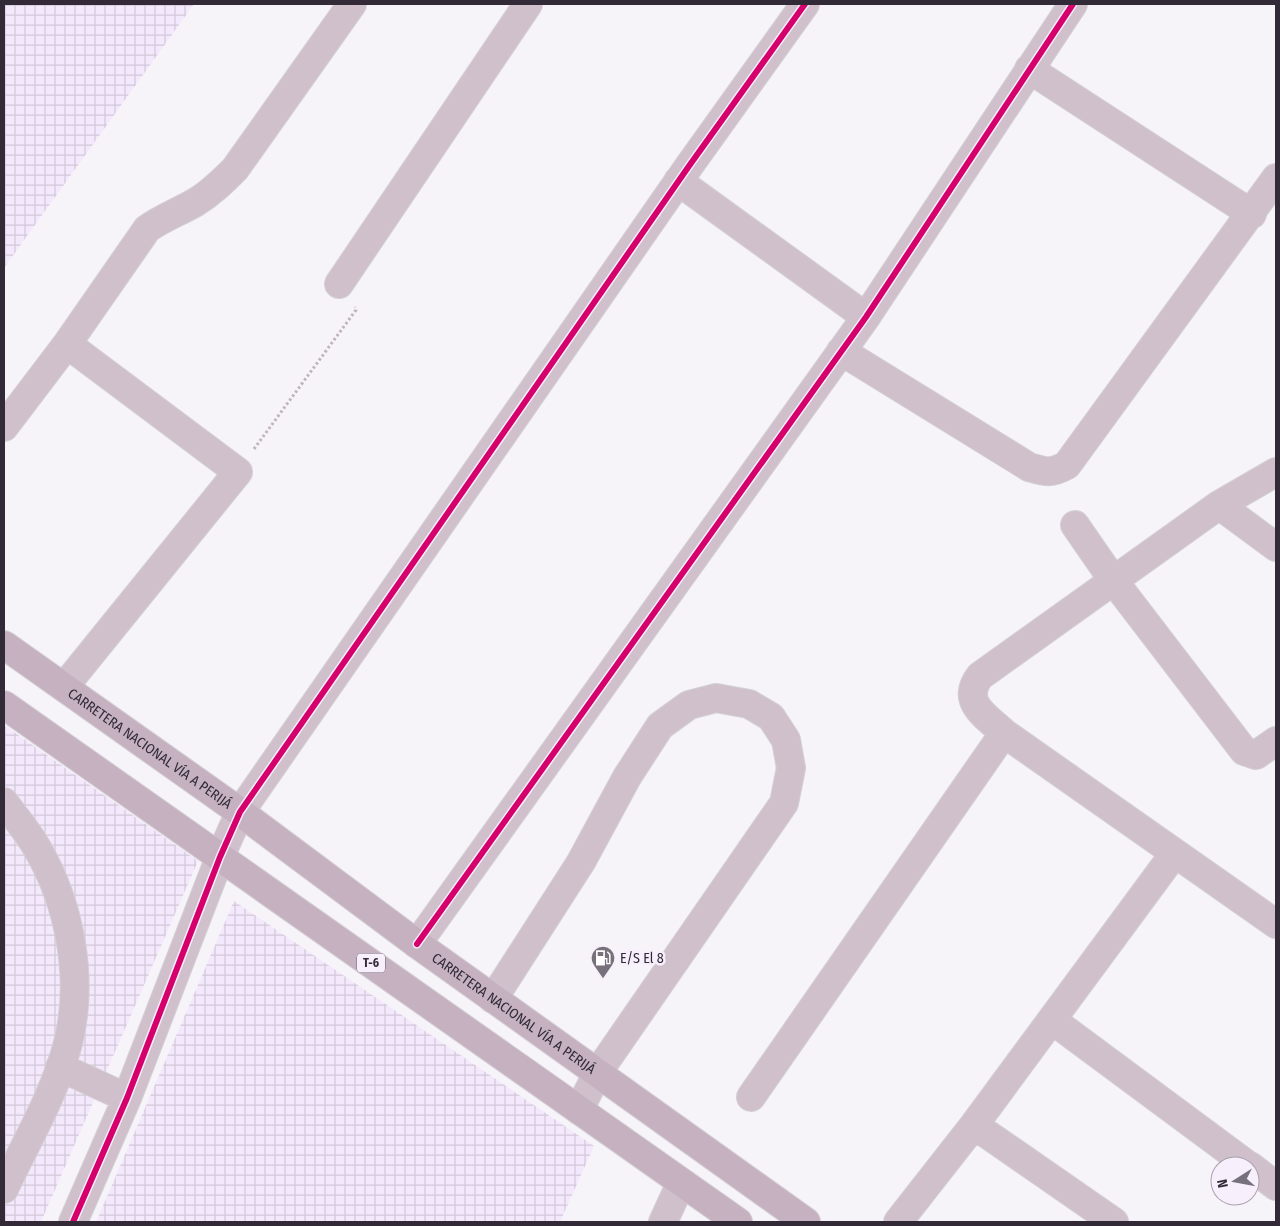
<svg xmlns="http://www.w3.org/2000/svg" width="1280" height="1226" viewBox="0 0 1280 1226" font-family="'Fira Sans Condensed',sans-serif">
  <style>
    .industrial { fill: url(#industrial-grid) }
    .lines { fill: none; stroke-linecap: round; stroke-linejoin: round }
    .minor-casing { stroke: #d3d0d5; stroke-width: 30 }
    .highway-casing { stroke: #d3d0d5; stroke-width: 30 }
    .path { stroke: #c0b5be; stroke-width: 3; stroke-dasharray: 2.5 2.5; stroke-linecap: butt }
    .minor { stroke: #d0c0cb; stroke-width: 28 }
    .highway { stroke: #c5b1c0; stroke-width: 28 }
    .cycleway-casing { stroke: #f7f0fc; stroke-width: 9 }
    .cycleway { stroke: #d6006c; stroke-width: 6 }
    .labels { text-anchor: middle; stroke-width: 5; stroke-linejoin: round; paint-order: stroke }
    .shield { fill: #f7f0fc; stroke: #6d6672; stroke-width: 1 }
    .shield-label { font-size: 12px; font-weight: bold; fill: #322b37 }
    .street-label { font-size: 14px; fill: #322b37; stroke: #f7f0fc }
    .poi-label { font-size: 14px; fill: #322b37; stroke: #f7f0fc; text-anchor: start }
  </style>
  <defs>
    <pattern id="industrial-grid" width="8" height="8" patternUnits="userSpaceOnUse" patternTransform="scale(1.25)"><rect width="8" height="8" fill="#f4e9fc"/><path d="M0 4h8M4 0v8" fill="none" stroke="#d2c8d9"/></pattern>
  </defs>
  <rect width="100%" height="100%" fill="#f6f3f9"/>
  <!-- industrial -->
  <path class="industrial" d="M4 4H194L4 268Z
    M4 725 198 861 41 1222H4Z
    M234 901 594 1146 560 1222H96Z"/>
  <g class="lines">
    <defs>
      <path id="minor" d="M1029 69 1252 214
        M678 181 866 317
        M339 284 528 4
        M841 351 1029 467C1046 472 1051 474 1067 465L1276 178
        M4 427 67 344 147 229C162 218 179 212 196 202 211 193 223 181 235 169L352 4
        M1276 472 1219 505 980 676C960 702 986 716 1004 733L1276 924
        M1219 505 1276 547
        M1075 525 1113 580 1244 751 1256 755 1276 741
        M64 687 238 472 67 344
        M4 802C15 817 28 832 37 848 70 904 84 979 68 1043 55 1094 26 1142 4 1189
        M417 944 866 317 1073 4
        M493 999 581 862 627 777 660 726 689 705 716 698 749 704 771 717 786 740 791 768 784 803 598 1072 579 1110
        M1052 1020 1249 1166
        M60 1067 127 1098
        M751 1097 1004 733
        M974 1125 1114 1222
        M1250 1166 1276 1186
        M73 1222 127 1098 220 857 240 812 689 166 805 4
        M663 1222 681 1183
        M898 1222 974 1125 1174 854"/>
      <g id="highway">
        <path id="s1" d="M4 645 240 812 417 944 806 1222"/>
        <path d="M4 705 738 1222"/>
      </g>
    </defs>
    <!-- minor casing -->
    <use href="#minor" class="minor-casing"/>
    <!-- highway casing -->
    <use href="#highway" class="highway-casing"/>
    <!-- path -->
    <path class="path" d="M254 449 356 310 355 307"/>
    <!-- minor -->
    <use href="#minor" class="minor"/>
    <!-- highway -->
    <use href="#highway" class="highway"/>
    <defs>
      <path id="cycleway" d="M417 944 866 317 1073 4
        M73 1222 127 1098 220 857 240 812 689 166 805 4"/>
    </defs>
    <!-- cycleway casing -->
    <use href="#cycleway" class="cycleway-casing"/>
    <!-- cycleway -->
    <use href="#cycleway" class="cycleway"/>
  </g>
  <!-- icons -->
  <defs>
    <symbol id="fuel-pin" viewBox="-11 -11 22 30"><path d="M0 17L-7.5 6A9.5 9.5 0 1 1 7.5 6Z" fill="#77717b" stroke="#f7f0fc"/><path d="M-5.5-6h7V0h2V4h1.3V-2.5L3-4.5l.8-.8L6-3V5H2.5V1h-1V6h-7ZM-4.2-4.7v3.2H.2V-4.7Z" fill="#fff"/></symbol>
  </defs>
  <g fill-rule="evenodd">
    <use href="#fuel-pin" x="589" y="944" width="28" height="38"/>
  </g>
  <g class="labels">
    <!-- shield labels -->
    <rect class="shield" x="357" y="953.5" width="28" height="19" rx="4"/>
    <g class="shield-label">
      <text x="371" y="967">T-6</text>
    </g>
    <!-- street labels -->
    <g class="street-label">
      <text dy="5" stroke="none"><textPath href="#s1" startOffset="179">CARRETERA NACIONAL VÍA A PERIJÁ</textPath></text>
      <text dy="5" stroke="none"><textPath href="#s1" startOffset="629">CARRETERA NACIONAL VÍA A PERIJÁ</textPath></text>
    </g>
    <!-- poi labels -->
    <g class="poi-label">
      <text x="620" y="963">E/S El 8</text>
    </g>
  </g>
  <!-- border -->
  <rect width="1280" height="1226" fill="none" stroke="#322b37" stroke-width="10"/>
  <!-- north arrow -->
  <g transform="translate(1235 1181) rotate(259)"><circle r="24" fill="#f7f0fc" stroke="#a8a1ad"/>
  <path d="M0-4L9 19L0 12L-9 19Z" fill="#77717b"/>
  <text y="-8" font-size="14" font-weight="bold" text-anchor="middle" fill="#322b37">N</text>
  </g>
</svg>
